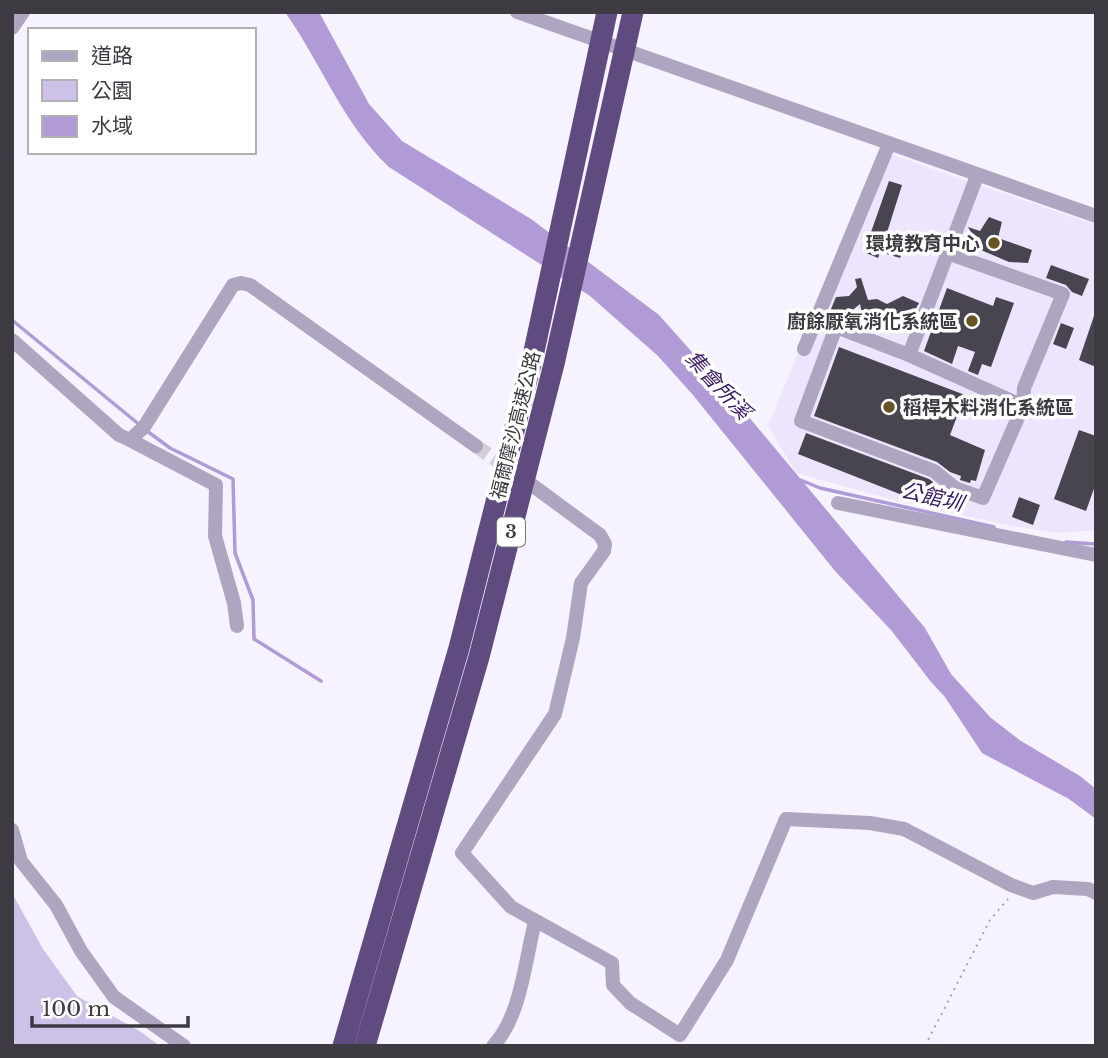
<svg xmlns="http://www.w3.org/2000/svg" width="1108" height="1058" viewBox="0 0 1108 1058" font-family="'Libre Baskerville','Noto Sans TC',serif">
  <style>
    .built { fill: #ede5fc }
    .green { fill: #cec1e8 }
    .water { fill: #b09bd7 }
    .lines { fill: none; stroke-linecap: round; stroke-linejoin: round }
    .stream { stroke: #b09bd7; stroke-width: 3.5 }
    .building { fill: #484450 }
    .minor-tunnel { stroke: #d1cdd9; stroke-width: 14; stroke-dasharray: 14 7; stroke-linecap: butt }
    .path { stroke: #a6a3ad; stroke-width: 2; stroke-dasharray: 2 5; stroke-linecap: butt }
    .minor { stroke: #aea5c0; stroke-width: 14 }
    .highway { stroke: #604b81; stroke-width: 21 }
    .poi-dot { fill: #665523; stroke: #fff; stroke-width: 2.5 }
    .labels { text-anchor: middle; stroke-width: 7; stroke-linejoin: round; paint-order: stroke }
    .shield { fill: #fff; stroke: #77767a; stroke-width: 2 }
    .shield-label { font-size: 18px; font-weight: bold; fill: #3d3b41 }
    .poi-label { font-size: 19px; font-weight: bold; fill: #3d3b41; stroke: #fff; text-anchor: end }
    .street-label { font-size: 19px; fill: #3d3b41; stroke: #fff }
    .water-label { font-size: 21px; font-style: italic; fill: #3a1960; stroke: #fff }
  </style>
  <rect width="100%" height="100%" fill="#f6f2ff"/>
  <!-- built -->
  <path class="built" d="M881 151 1096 225V530L1057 533 1007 525 902 502 796 473 768 426Z"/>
  <!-- green -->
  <path class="green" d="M12 893 43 949 77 996 141 1032 160 1046H12Z"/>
  <!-- water -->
  <path class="water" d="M285 12H319L369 104 402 141 531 219 659 315 733 398 925 628 951 674 991 718 1021 741 1080 776 1096 789V819L1069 799 982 753 945 697 931 682 891 630 835 571 693 395 658 356 590 296 389 167C343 124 321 63 285 12Z"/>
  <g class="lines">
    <!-- stream -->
    <path class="stream" d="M12 320 141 426
      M147 431 170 448 233 479 235 553 253 600 254 639 321 681
      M798 479 820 488 994 527
      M1066 542 1096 544"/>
  </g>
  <!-- building -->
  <path class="building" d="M889 181 902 185 884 242 904 249 900 258 880 252 878 258 864 252Z
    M989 217 1002 222 998 238 1032 250 1028 263 1009 262 974 247 976 240 968 227 980 231Z
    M1051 265 1089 279 1082 296 1072 292 1066 285 1046 278Z
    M861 278 868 300 877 299 887 304 903 296 919 303 905 327 898 328 890 320 878 327 869 325 863 318 860 304 844 317 834 314 831 309 836 297 849 296 857 287 855 279Z
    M947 288 993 306 996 297 1014 303 991 367 982 364 978 375 968 371 975 352 958 346 952 364 924 351Z
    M1095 313H1096V367L1079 360Z
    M1061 323 1074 328 1066 349 1053 344Z
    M839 347 965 395 950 435 985 450 976 481 971 480 970 483 960 480 961 476 950 472 937 462 814 416Z
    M1079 430 1096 436V483L1086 511 1054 499Z
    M806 433 929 479 933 482 925 504 798 454Z
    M1019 497 1040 505 1033 525 1012 517Z"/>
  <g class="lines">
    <!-- minor-tunnel -->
    <path class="minor-tunnel" d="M476 446 512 471"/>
    <!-- path -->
    <path class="path" d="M925 1046 990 920 1008 899"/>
    <!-- minor -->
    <path class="minor" d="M517 12 1096 216
      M12 28 23 12
      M947 253 1063 294 1024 388 1023 406 983 498 955 488 934 471 801 421 836 327 909 355 1023 406
      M12 340 119 435 130 440 144 427 233 285 241 283 250 285 476 446
      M804 349 889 144
      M909 355 977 176
      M130 440 216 485 215 536 234 603 237 626
      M521 477 600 535 605 544 604 551 581 583 573 638 555 714 462 853 511 907 612 963 613 985 630 1003 680 1035 727 960 786 819 870 823 904 829 1011 885 1033 893 1053 887 1088 889 1096 893
      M838 503 1096 555
      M12 830 21 861 56 905 81 951 114 997 184 1046
      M493 1046C521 1017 525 960 535 922"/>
    <!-- highway -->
    <path class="highway" d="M343 1046 459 648 533 356 607 12
      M365 1046 479 657 554 364 633 12"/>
  </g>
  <!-- markers -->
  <g class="poi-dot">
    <circle cx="994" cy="243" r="7"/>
    <circle cx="972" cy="321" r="7"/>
    <circle cx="889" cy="407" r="7"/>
  </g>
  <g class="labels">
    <!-- shield labels -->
    <rect class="shield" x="497" y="517.5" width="28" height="29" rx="5"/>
    <g class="shield-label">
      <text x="511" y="538">3</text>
    </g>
    <!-- poi labels -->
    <g class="poi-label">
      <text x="980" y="250">環境教育中心</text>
      <text x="958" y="328">廚餘厭氧消化系統區</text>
      <text x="903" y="414" text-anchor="start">稻桿木料消化系統區</text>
    </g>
    <!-- street labels -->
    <g class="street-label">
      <text transform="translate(515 425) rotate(-76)" y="7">福爾摩沙高速公路</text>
    </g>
    <!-- water labels -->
    <g class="water-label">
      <text transform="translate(718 385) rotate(47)" y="7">集會所溪</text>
      <text transform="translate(932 497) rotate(13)" y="7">公館圳</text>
    </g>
  </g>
  <!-- border -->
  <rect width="1108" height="1058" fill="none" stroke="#3d3b41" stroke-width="28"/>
  <!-- legend -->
  <rect x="28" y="28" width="228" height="126" fill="#ffffff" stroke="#b1b1b3" stroke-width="2"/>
  <rect x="42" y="51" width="35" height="10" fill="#aea5c0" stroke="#b1b1b3" stroke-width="2"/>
  <text x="91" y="63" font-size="21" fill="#3d3b41">道路</text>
  <rect x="42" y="80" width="35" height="21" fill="#cec1e8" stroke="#b1b1b3" stroke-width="2"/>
  <text x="91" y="98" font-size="21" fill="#3d3b41">公園</text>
  <rect x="42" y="116" width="35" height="21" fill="#b09bd7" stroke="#b1b1b3" stroke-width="2"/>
  <text x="91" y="133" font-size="21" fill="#3d3b41">水域</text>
  <!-- scale -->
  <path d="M32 1016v10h156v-10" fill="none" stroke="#3d3b41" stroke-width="3.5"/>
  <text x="42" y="1016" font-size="21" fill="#3d3b41" stroke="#ffffff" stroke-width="5" paint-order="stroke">100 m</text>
</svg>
